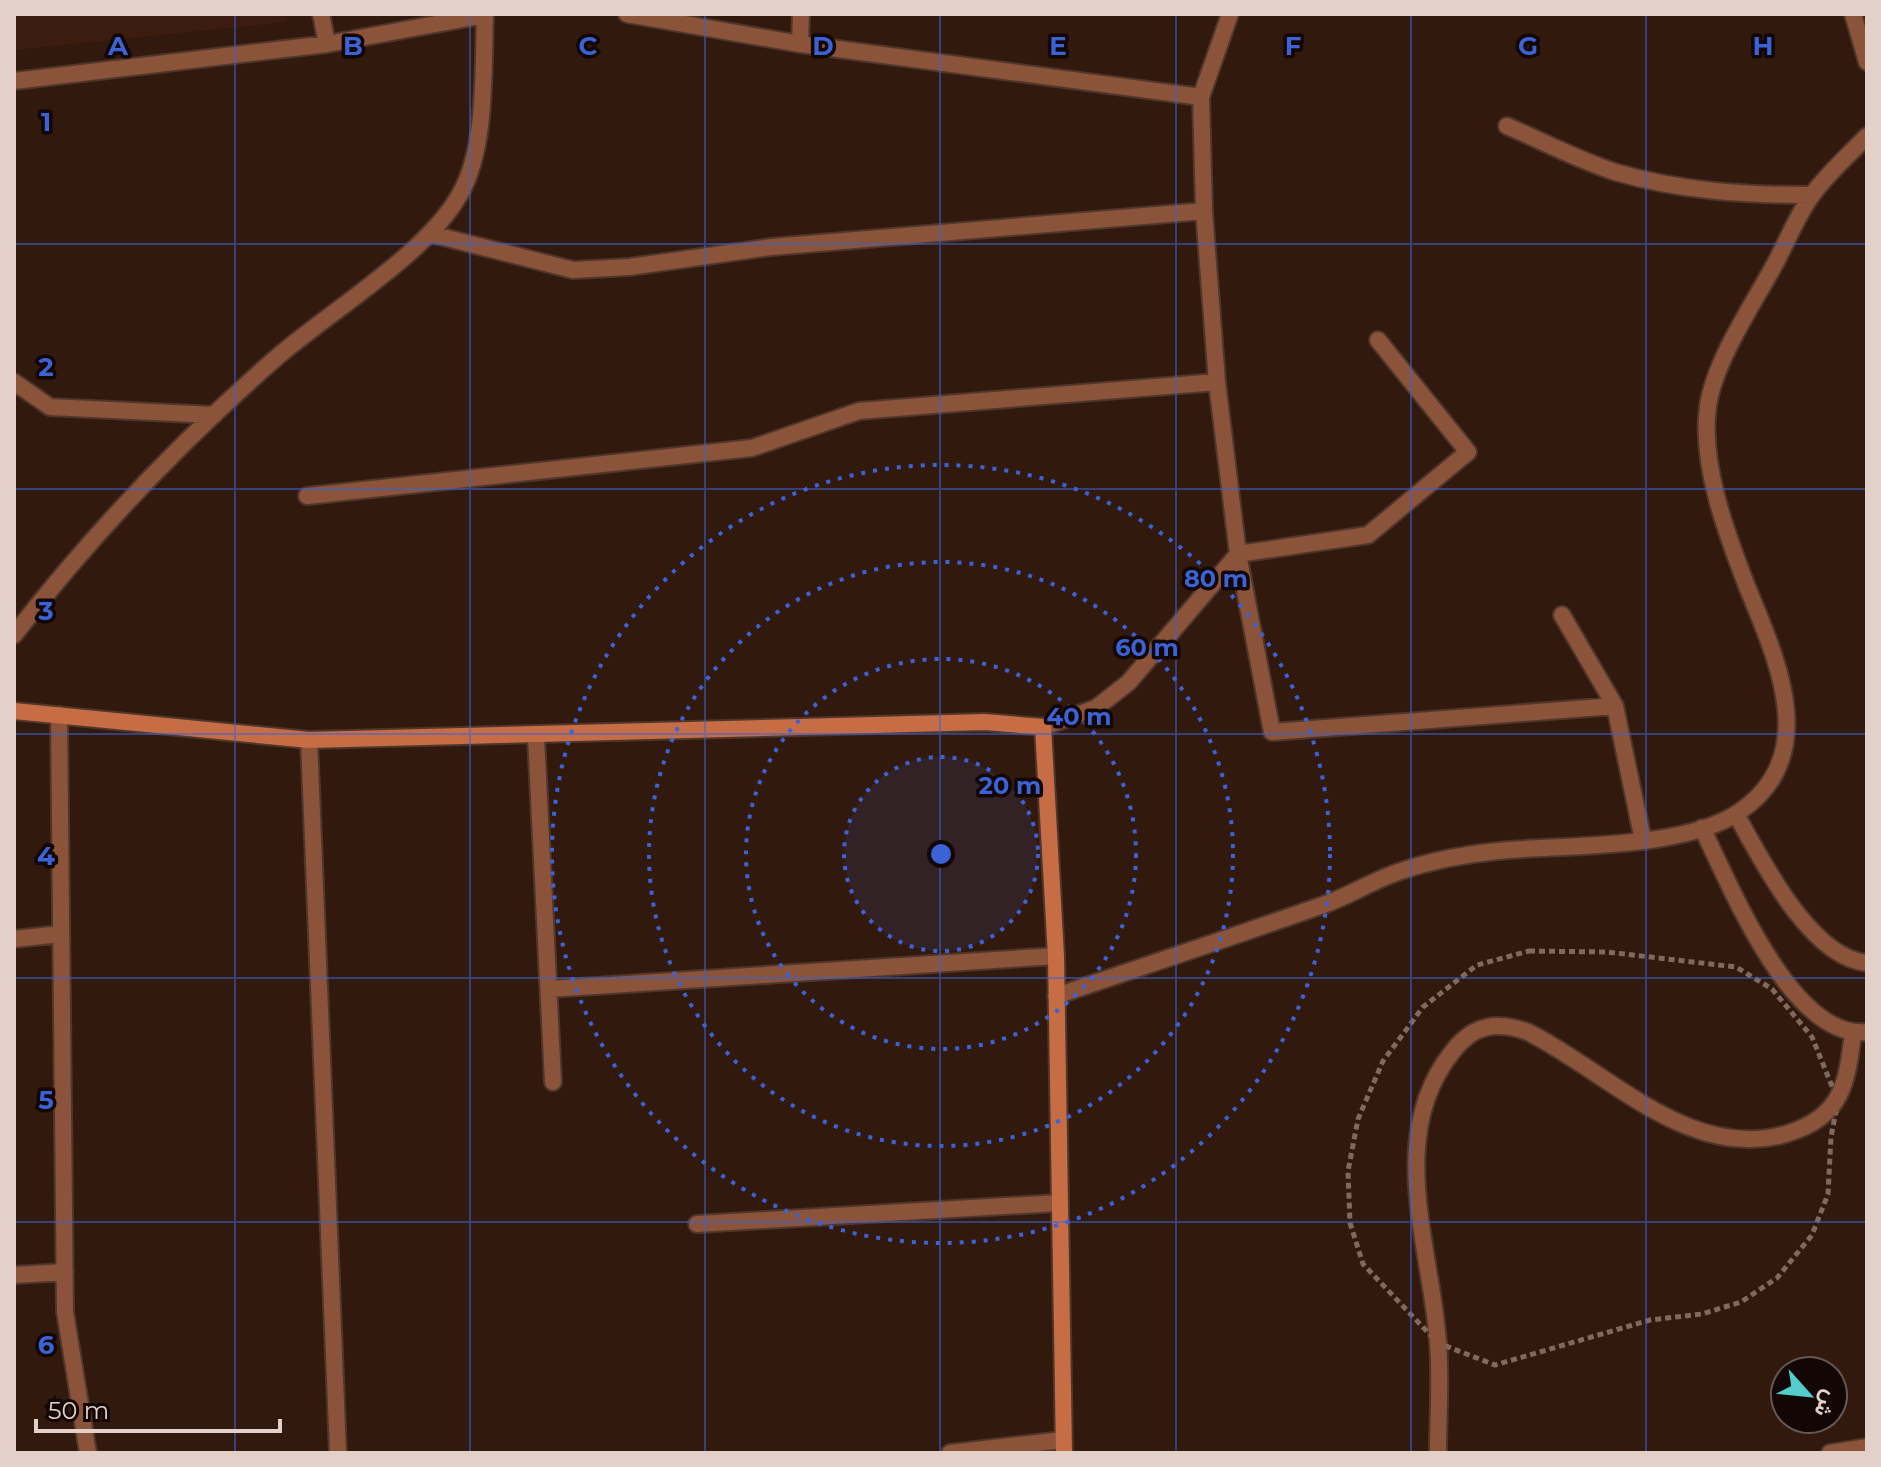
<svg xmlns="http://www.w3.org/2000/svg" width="1881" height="1467" viewBox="0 0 1881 1467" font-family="Montserrat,Vazirmatn,sans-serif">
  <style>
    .built { fill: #3c1c0e }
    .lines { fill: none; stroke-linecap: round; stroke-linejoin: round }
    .street-casing { stroke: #4e362b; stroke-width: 20 }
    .secondary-casing { stroke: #4e362b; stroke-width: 20 }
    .path { stroke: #806a5f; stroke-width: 5; stroke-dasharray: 6 4; stroke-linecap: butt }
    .street { stroke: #8a533a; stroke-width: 16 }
    .secondary { stroke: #c76d45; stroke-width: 16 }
    .grid { fill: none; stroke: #3b62d6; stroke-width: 2; stroke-opacity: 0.55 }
    .ring { fill: none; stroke: #3b62d6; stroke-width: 4; stroke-dasharray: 4 8 }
    .grid-label { font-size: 26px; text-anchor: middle; font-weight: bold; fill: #3b62d6; stroke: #120704; stroke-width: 7; stroke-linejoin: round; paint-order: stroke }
    .centre { fill: #3b62d6; stroke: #120704; stroke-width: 4 }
    .ring-label { font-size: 24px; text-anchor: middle; font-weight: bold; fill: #3b62d6; stroke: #120704; stroke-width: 7; stroke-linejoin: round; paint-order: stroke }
  </style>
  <rect width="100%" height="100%" fill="#32190d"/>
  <!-- built -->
  <path class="built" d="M14 14H285L287 22 14 50Z"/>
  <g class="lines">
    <defs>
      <path id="street" d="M321 14 327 44
        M627 14 800 44 1201 97
        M1853 14 1867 62
        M800 44 801 14
        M14 81 327 44 485 15C483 68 487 148 460 194 427 254 330 311 276 358 181 441 91 536 14 635
        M1507 126C1542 141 1578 160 1615 172 1680 191 1744 195 1811 195
        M431 234 573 270 629 267 771 247 1204 211
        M1378 340 1468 452 1368 535 1238 554 1272 732 1615 706 1643 840
        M14 382 50 407 214 415
        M307 496 752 448 859 411 1217 382
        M1562 615 1615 706
        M59 715 65 1312 88 1453
        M1043 727 1096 708 1129 682 1238 554 1217 382 1204 211 1201 97 1230 14
        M536 737 553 1082
        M309 740 338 1453
        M1736 814C1761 859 1810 958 1867 963
        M1702 828C1730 884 1791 1040 1867 1032
        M14 939 61 934
        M549 989 1056 956
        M1056 996C1144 966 1232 937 1320 906 1348 897 1373 880 1401 871 1436 859 1473 853 1509 850 1573 845 1686 848 1739 812 1824 755 1775 656 1746 584 1726 532 1700 463 1708 406 1715 359 1755 302 1777 260 1788 239 1798 214 1812 195 1827 174 1849 155 1867 136
        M697 1224 1058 1203
        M14 1275 65 1272
        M950 1453 1063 1440
        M1438 1453C1438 1417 1441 1379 1438 1342 1431 1247 1385 1135 1453 1051 1474 1024 1497 1021 1528 1032 1608 1072 1692 1164 1789 1133 1843 1116 1847 1082 1853 1033
        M1830 1453 1867 1447"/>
      <path id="secondary" d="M14 711 309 740 985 722 1043 727 1056 956 1064 1453"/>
    </defs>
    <!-- street casing -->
    <use href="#street" class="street-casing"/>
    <!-- secondary casing -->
    <use href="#secondary" class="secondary-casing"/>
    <!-- path -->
    <path class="path" d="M1529 951 1607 952 1736 967 1772 989 1812 1037 1838 1101 1831 1137 1828 1194 1812 1235 1777 1278 1741 1302 1702 1314 1650 1320 1495 1365 1438 1343 1363 1264 1350 1223 1348 1171 1358 1119 1383 1061 1423 1007 1477 965Z"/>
    <!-- street -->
    <use href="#street" class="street"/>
    <!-- secondary -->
    <use href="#secondary" class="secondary"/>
  </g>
  <!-- grid -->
  <path class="grid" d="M235 14V1453M470 14V1453M705 14V1453M940 14V1453M1176 14V1453M1411 14V1453M1646 14V1453M14 244H1867M14 489H1867M14 734H1867M14 978H1867M14 1222H1867"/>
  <!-- distance rings -->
  <circle cx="941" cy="854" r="97" fill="#3b62d6" fill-opacity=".12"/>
  <g class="ring">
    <circle cx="941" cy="854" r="97"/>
    <circle cx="941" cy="854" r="195"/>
    <circle cx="941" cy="854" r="292"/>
    <circle cx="941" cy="854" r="389"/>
  </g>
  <g class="grid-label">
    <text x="118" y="55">A</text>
    <text x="353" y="55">B</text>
    <text x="588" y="55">C</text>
    <text x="823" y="55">D</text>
    <text x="1058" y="55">E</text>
    <text x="1293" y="55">F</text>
    <text x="1528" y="55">G</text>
    <text x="1763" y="55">H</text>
    <text x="46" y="131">1</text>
    <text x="46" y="376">2</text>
    <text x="46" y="620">3</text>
    <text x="46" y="865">4</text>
    <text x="46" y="1109">5</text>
    <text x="46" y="1354">6</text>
  </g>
  <circle cx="941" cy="854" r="12" class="centre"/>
  <g class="ring-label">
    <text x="1216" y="587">80 m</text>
    <text x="1147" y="656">60 m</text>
    <text x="1079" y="725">40 m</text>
    <text x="1010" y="794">20 m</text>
  </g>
  <!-- border -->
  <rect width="1881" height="1467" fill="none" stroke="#e3d1c9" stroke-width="32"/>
  <!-- north arrow -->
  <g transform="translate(1809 1395) rotate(117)"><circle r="38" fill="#120704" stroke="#665853" stroke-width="2"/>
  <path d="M0-6L14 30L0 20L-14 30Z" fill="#52cdcc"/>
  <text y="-12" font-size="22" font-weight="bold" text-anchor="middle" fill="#e3d1c9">ش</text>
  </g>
  <!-- scale -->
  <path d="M36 1419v12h244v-12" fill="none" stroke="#e3d1c9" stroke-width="4"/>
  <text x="48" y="1419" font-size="24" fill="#e3d1c9" stroke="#120704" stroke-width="6" paint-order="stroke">50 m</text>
</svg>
